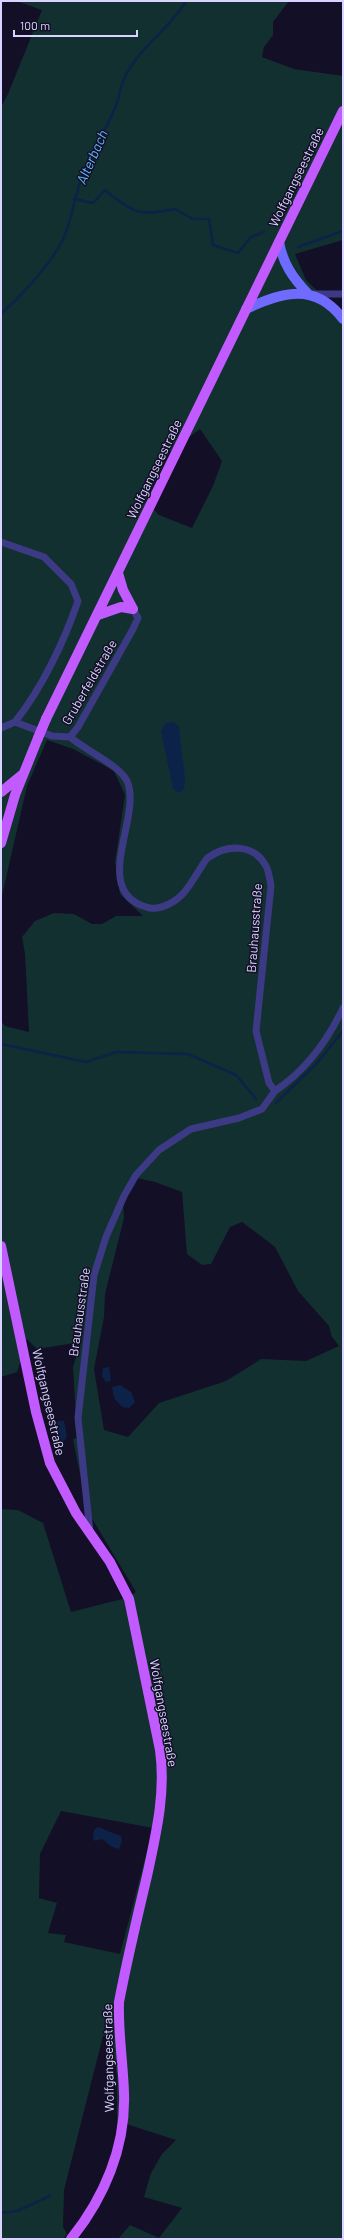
<svg xmlns="http://www.w3.org/2000/svg" width="344" height="2240" viewBox="0 0 344 2240" font-family="Barlow,sans-serif">
  <style>
    .green { fill: #12302f; fill-rule: evenodd }
    .water { fill: #0c2248 }
    .lines { fill: none; stroke-linecap: round; stroke-linejoin: round }
    .stream { stroke: #0c2248; stroke-width: 2.5 }
    .street { stroke: #3d3a85; stroke-width: 7 }
    .secondary { stroke: #6f6bff; stroke-width: 10 }
    .primary { stroke: #c25bff; stroke-width: 10 }
    .primary-bridge { stroke: #c25bff; stroke-width: 10 }
    .labels { text-anchor: middle; stroke-width: 3; stroke-linejoin: round; paint-order: stroke }
    .street-label { font-size: 13px; fill: #d9d4ff; stroke: #130f26 }
    .water-label { font-size: 14px; font-style: italic; fill: #62b6ff; stroke: #130f26 }
  </style>
  <rect width="100%" height="100%" fill="#130f26"/>
  <!-- green -->
  <path class="green" d="M16 1H289L273 22V35L264 47 262 57 294 69 343 76V240L295 254 306 280 343 316V2239H118L130 2225 159 2238 182 2208 144 2197 151 2173 162 2154 176 2140 117 2121V2076L111 2034 103 2036 64 2190 63 2227 67 2234 63 2239H1V1509L18 1510 43 1523 71 1612 126 1598 136 1592 87 1510 73 1439 77 1438 73 1367 81 1342 37 1349 27 1339 17 1372 1 1377V1021L5 1026 29 1032 25 954 22 937 35 921 54 913 74 914 92 924H102L116 916H143L120 894 115 862 125 795 114 771 73 749 47 740 27 786 1 900V107L8 94 42 10ZM200 429 222 461 213 486 192 528 159 515 146 501 169 452ZM136 1178 155 1182 182 1192 187 1254 202 1265 211 1264 230 1227 242 1222 275 1247 298 1291 329 1326 332 1337 339 1346 306 1361 261 1359 226 1381 159 1403 128 1437 104 1430 94 1369 104 1317 105 1294 124 1218 123 1202ZM61 1811 153 1828 120 1954 64 1942 66 1935 48 1933 57 1903 39 1898 40 1854Z"/>
  <!-- water -->
  <path class="water" d="M174 722 179 727 185 780 184 789 178 793 173 789 161 731 166 723Z
    M109 1367 111 1381 106 1382 102 1376 103 1368Z
    M120 1385 131 1392 135 1402 129 1408 122 1407 114 1398 112 1387Z
    M58 1421H64L67 1436 63 1443 58 1441 54 1428Z
    M98 1827 121 1836 122 1841 119 1849 112 1847 102 1839 95 1841 93 1838 94 1830Z"/>
  <g class="lines">
    <!-- stream -->
    <path class="stream" d="M74 199 93 203 105 190C136 214 136 216 175 209L193 219H209L213 245 238 253 251 237 264 232
      M298 247 343 231
      M1 314C20 297 43 272 57 250 71 229 73 202 81 179 90 154 105 132 115 108 119 99 120 88 124 79 138 48 169 30 186 1
      M1 1044 86 1062 116 1052 188 1054 236 1075 256 1099
      M276 1103 317 1063 343 1031
      M1 2213 17 2211 50 2196"/>
    <!-- street -->
    <path class="street" d="M311 294H343
      M1 542 44 557 71 584 78 601C64 642 42 688 15 722
      M1 728 15 722 52 736 70 737 78 727 133 629 138 618 133 609
      M70 737C85 750 119 765 127 781 143 816 90 890 146 907 154 910 161 908 169 904 185 896 190 884 200 869 203 865 205 859 209 857 228 844 254 844 266 866 269 872 270 880 271 886L256 1031 269 1083 275 1091C306 1070 327 1042 343 1008
      M90 1532 78 1418 94 1275 106 1237 124 1196 136 1175 159 1150 191 1129 239 1118 262 1109 275 1091"/>
    <!-- secondary -->
    <path class="secondary" d="M279 242C283 264 293 278 308 294
      M246 309C282 292 315 282 343 319"/>
    <!-- primary -->
    <path class="primary" d="M118 573 123 590 133 609
      M98 615 121 607 133 609
      M46 719 343 111
      M1 792 22 775
      M1 843 15 795 38 738
      M1 1246 36 1412 50 1463 76 1513 110 1562 129 1599 160 1750C166 1793 156 1834 147 1876 137 1918 127 1960 119 2002 118 2033 123 2062 124 2093 126 2147 104 2198 71 2239"/>
    <!-- primary-bridge -->
    <path class="primary-bridge" d="M38 738 46 719"/>
  </g>
  <g class="labels">
    <!-- street labels -->
    <g class="street-label">
      <text transform="translate(296 177) rotate(-64)" y="5">Wolfgangseestraße</text>
      <text transform="translate(154 469) rotate(-64)" y="5">Wolfgangseestraße</text>
      <text transform="translate(89 682) rotate(-60)" y="5">Gruberfeldstraße</text>
      <text transform="translate(254 928) rotate(-86)" y="5">Brauhausstraße</text>
      <text transform="translate(79 1312) rotate(-82)" y="5">Brauhausstraße</text>
      <text transform="translate(49 1402) rotate(77)" y="5">Wolfgangseestraße</text>
      <text transform="translate(164 1713) rotate(80)" y="5">Wolfgangseestraße</text>
      <text transform="translate(108 2058) rotate(-91)" y="5">Wolfgangseestraße</text>
    </g>
    <!-- water labels -->
    <g class="water-label">
      <text transform="translate(92 157) rotate(-66)" y="5">Alterbach</text>
    </g>
  </g>
  <!-- border -->
  <rect width="344" height="2240" fill="none" stroke="#d9d4ff" stroke-width="4"/>
  <!-- scale -->
  <path d="M14 30v6h123v-6" fill="none" stroke="#d9d4ff" stroke-width="2"/>
  <text x="20" y="30" font-size="12" fill="#d9d4ff" stroke="#130f26" stroke-width="3" paint-order="stroke">100 m</text>
</svg>
